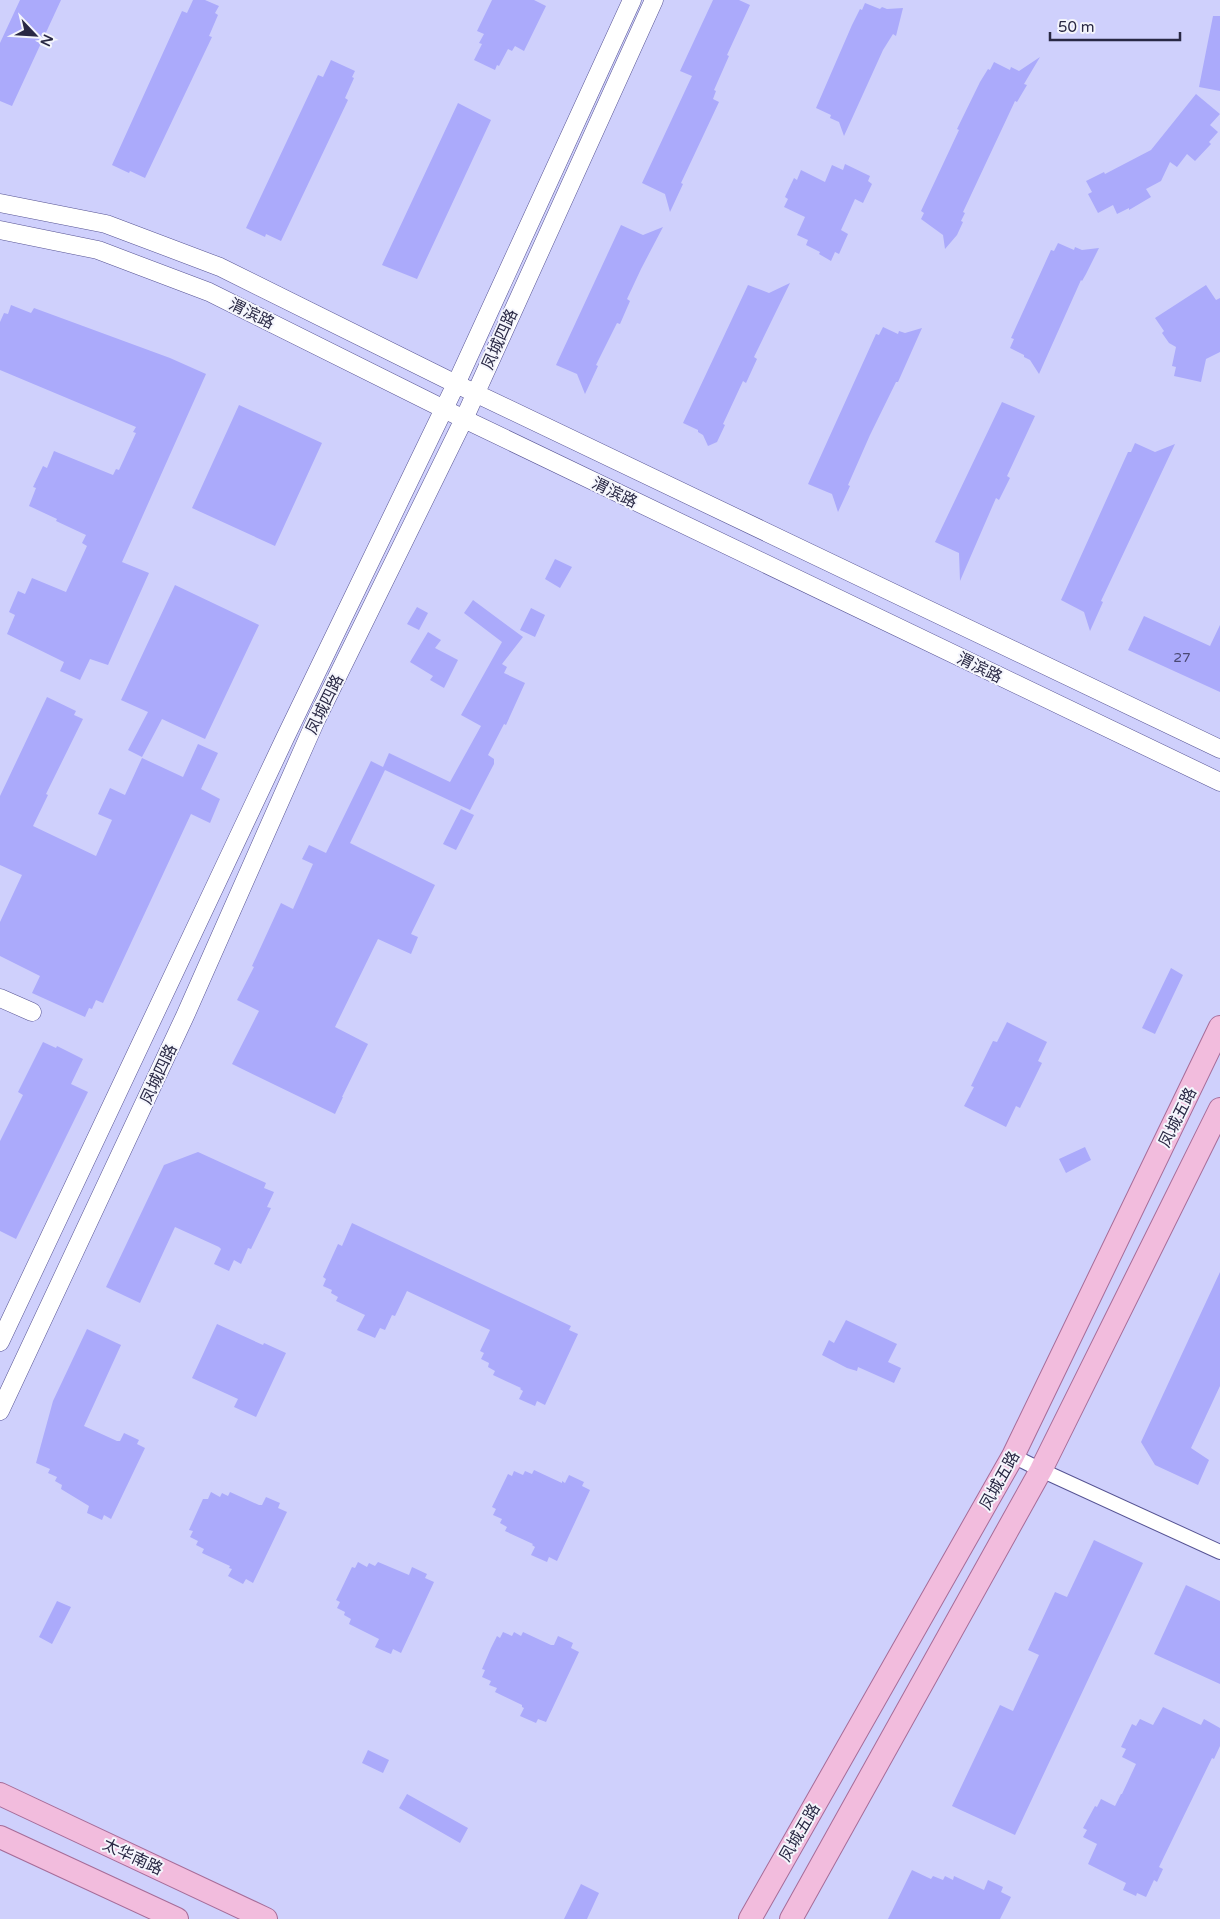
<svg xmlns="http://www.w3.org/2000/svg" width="1220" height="1919" viewBox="0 0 1220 1919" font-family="'Varela Round','Noto Sans SC',sans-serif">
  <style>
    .building { fill: #abaafb }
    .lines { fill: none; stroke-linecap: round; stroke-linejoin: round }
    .minor-casing { stroke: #565393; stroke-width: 16 }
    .tertiary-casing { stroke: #565393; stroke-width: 19 }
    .primary-casing { stroke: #a66c98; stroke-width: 24 }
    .minor { stroke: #fff; stroke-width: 14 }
    .tertiary { stroke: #fff; stroke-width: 18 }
    .primary { stroke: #f2bcdd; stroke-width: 22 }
    .labels { text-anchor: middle; stroke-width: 4; stroke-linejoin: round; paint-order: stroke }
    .number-label { font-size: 14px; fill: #4a4872 }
    .street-label { font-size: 16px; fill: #292844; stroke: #f4f5fc }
  </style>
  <rect width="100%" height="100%" fill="#cfd0fc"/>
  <!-- building -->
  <path class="building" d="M20 0H61L12 106 0 101V43Z
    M193 0H205L219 6 215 13 218 15 209 36 212 37 145 178 130 171 129 173 112 165 182 11 187 13Z
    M492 0H534L546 6 524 51 515 46 512 51 508 49 499 66 497 65 495 70 474 60 482 44 479 43 484 34 477 31Z
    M713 0H739L750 5 727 55 729 56 714 90 716 91 713 99 719 102 681 183 683 184 670 212 665 194 642 183 692 76 680 71Z
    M865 3 880 9 882 7 887 9 903 8 896 36 893 34 883 50 844 136 839 122 830 118 831 115 816 108 852 25 860 9 862 10Z
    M1213 16H1220V91L1199 87Z
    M1040 57 1024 84 1027 85 1017 102 1015 101 963 212 965 213 961 221 963 222 957 235 945 249 943 235 921 219 924 213 921 211 959 130 957 129 980 82 988 69 990 70 994 62 1010 70 1011 67 1019 71Z
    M331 60 355 71 352 77 354 78 345 98 348 100 281 241 266 234 265 237 246 228 318 75 323 77Z
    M1196 94 1220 114 1210 125 1218 132 1209 142 1211 144 1195 161 1187 154 1177 167 1170 162 1161 181 1146 189 1151 197 1129 210V208L1117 214 1113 205 1098 213 1088 194 1092 192 1086 181 1104 172 1105 174 1151 150Z
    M458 103 491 120 417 279 382 265Z
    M845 164 870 176 868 181 872 184 863 203 855 199 841 230 848 234 839 254 835 252 831 261 819 254 820 252 806 245 808 240 797 235 805 217 784 207 788 199 785 197 794 178 797 180 801 170 825 182 832 165 843 170Z
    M621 225 643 235 663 227 641 269 627 299 630 301 620 324 617 323 596 365 598 366 585 394 577 374 556 365Z
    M1058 243 1074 250 1075 247 1082 250 1099 248 1086 274 1082 281 1081 280 1039 374 1030 360 1024 357V355L1010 348 1014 339 1011 338 1051 250 1054 251Z
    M790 283 754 357 757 359 746 383 743 381 723 424 725 425 717 442 708 446 703 435 698 432V430L683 423 748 285 769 293Z
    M1206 285 1216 300 1220 298V352L1206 359 1201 382 1174 376 1176 367 1172 366 1176 347 1169 343 1162 333 1164 331 1155 318Z
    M11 305 31 313 34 308 170 358 206 374 122 562 149 573 108 665 90 659 80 680 60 671 64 662 7 634 15 615 9 612 18 591 25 594 32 578 66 592 87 546 82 543 86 535 56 521 57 519 29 506 36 488 33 487 43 466 47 468 54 451 113 475 116 469 119 470 136 433 133 432 136 427 0 370V322L4 313 8 314Z
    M883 327 898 334 899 331 905 333 922 328 898 382H896L870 435 848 485 850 486 838 512 832 494 808 484 876 334 879 335Z
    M1002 402 1035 416 1007 476 1010 478 999 500 996 498 960 581 959 553 935 542Z
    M239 405 322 443 275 546 192 508Z
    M1135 443 1155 452 1175 444 1101 601 1103 602 1090 631 1084 612 1061 600 1128 452H1131Z
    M555 559 572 567 560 588 545 579Z
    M175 585 259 625 205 739 162 719 142 757 128 750 148 712 121 700Z
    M473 600 523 637 502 664 507 667 504 673 525 683 506 725 504 724 488 755 494 759V764L470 810 385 770 350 843 435 885 411 934 418 937 411 954 378 939 335 1027 368 1044 342 1097H343L335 1114 232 1064 259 1011 237 1000 254 967 252 966 281 903 293 909 313 864 302 859 309 845 326 853 371 761 383 767 389 753 450 782 481 726 461 715 502 642 464 613Z
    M417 607 428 613 419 630 407 624Z
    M531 608 545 615 535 637 520 630Z
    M1144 616 1210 646 1220 625V692L1128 650Z
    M428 632 441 640 435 648 458 660 444 688 430 680 433 676 410 662Z
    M47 697 76 711 74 715 83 719 46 794 48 795 33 826 96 856 112 820 98 814 110 788 125 795 142 758 183 777 198 744 218 753 201 789 220 799 210 823 191 814 103 1003 96 1000 92 1009 89 1008 85 1017 32 993 40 976 0 956V922L22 875 0 865V796Z
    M461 809 474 815 456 850 443 844Z
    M1171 968 1183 975 1155 1034 1142 1028Z
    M1007 1022 1047 1042 1038 1061 1042 1063 1020 1108 1016 1106 1006 1127 964 1106 974 1087 971 1086 993 1041 997 1042Z
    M43 1042 56 1048 57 1046 83 1059 71 1084 88 1092 16 1239 0 1231V1141L23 1095 18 1092Z
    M1085 1147 1091 1160 1066 1173 1059 1159Z
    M198 1152 266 1183 264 1188 274 1192 267 1207 271 1208 251 1249 248 1248 241 1264 234 1260 229 1271 214 1264 221 1249 219 1247 175 1227 140 1303 106 1287 164 1165Z
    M352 1223 571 1326 569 1330 578 1334 545 1405 537 1401 535 1406 519 1399 523 1391 520 1389 521 1388 493 1375 495 1371 488 1367 489 1363 481 1359 484 1353 480 1351 490 1330 407 1291 395 1316 392 1315 385 1330 380 1328 375 1338 357 1330 365 1315 336 1301 338 1297 331 1293 332 1290 323 1286 326 1279 323 1277 338 1244 342 1246Z
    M1220 1272V1386L1191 1448 1209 1460 1198 1485 1155 1465 1141 1442Z
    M846 1320 897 1344 888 1362 901 1368 894 1383 858 1367 857 1371 847 1368 822 1355 829 1340 834 1343Z
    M217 1324 263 1345 264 1343 286 1353 256 1417 234 1407 238 1399 192 1378Z
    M87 1329 121 1345 84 1426 117 1441H120L124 1433 139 1440 137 1444 145 1448 111 1519 104 1515 102 1520 87 1513 89 1506 61 1489 62 1485 55 1481 57 1477 48 1473 50 1469 36 1463 53 1401Z
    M534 1470 562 1483V1481L565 1483 569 1475 584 1482 582 1486 590 1490 557 1561 549 1557 547 1562 531 1555 535 1547 532 1545 533 1544 505 1531 507 1527 500 1523 502 1519 493 1515 496 1509 492 1507 508 1474 512 1476 514 1471 523 1475 525 1471 532 1474Z
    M211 1492 220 1497 222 1493 228 1496 230 1492 259 1505H262L266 1497 280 1503 278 1508 287 1512 253 1583 246 1579 243 1584 228 1576 232 1569 229 1568 230 1566 202 1553 204 1549 196 1545 198 1541 190 1537 193 1531 189 1530 203 1499H208Z
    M1094 1540 1143 1563 1015 1835 952 1806 1000 1705 1013 1711 1039 1655 1028 1650 1055 1592 1067 1597Z
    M358 1562 367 1567 369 1563 375 1566 378 1562 409 1575 412 1567 427 1574 425 1578 434 1582 401 1653 393 1649 391 1654 375 1647 379 1639 349 1624 351 1619 344 1615 345 1612 337 1608 340 1602 336 1600 340 1592 352 1567 355 1568Z
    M1186 1585 1220 1601V1684L1154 1654Z
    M57 1601 71 1607 52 1644 39 1637Z
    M503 1632 512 1636 514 1632 521 1636 523 1632 551 1645H554L558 1636 573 1643 571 1648 579 1652 546 1722 538 1719 536 1723 520 1716 524 1708 522 1707V1705L495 1692 497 1688 489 1685 491 1681 482 1677 485 1670 482 1669 491 1648 497 1636 500 1638Z
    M1163 1707 1201 1725 1204 1719 1220 1728V1746L1214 1759 1212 1758 1159 1867 1163 1869 1157 1882 1154 1880 1146 1897 1137 1893 1136 1896 1123 1890 1126 1883 1088 1864 1097 1844 1083 1837 1087 1830 1083 1828 1095 1806 1097 1807 1101 1799 1115 1806 1121 1794H1122L1136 1764 1122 1757 1126 1749 1121 1747 1132 1724 1136 1726 1140 1719 1153 1725Z
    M368 1750 389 1760 383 1773 362 1763Z
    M407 1794 468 1828 460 1843 399 1808Z
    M912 1870 931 1879 933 1876 943 1880 945 1876 953 1880 954 1876 984 1890 988 1880 1003 1887 1001 1892 1011 1897 1000 1919H888Z
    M581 1884 599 1893 587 1919H564Z"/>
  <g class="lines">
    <defs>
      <path id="minor" d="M1013 1456 1041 1470 1220 1552"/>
      <path id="tertiary" d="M0 203 106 224 220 267 456 384 1220 749
        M0 230 98 250 209 292 464 419 1220 782
        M0 998 32 1012
        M0 1342 285 738 456 384 632 0
        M0 1411 185 1016 316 720 464 419 654 0"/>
      <path id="primary" d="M0 1794 266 1919
        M0 1837 177 1919
        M750 1919 1013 1456 1220 1027
        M791 1919 1041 1470 1220 1109"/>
    </defs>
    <!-- minor casing -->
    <use href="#minor" class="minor-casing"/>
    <!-- tertiary casing -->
    <use href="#tertiary" class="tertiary-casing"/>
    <!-- primary casing -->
    <use href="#primary" class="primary-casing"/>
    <!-- minor -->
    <use href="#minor" class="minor"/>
    <!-- tertiary -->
    <use href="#tertiary" class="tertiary"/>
    <!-- primary -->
    <use href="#primary" class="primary"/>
  </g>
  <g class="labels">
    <!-- number labels -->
    <g class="number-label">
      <text x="1182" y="662">27</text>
    </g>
    <!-- street labels -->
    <g class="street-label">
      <text transform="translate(252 313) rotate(26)" y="6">渭滨路</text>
      <text transform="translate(499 339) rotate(-66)" y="6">凤城四路</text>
      <text transform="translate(615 492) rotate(26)" y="6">渭滨路</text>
      <text transform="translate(980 667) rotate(26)" y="6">渭滨路</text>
      <text transform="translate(324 704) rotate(-64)" y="6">凤城四路</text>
      <text transform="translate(158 1074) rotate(-65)" y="6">凤城四路</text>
      <text transform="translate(1177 1117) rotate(-64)" y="6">凤城五路</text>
      <text transform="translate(999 1480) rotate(-61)" y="6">凤城五路</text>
      <text transform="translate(799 1832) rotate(-60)" y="6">凤城五路</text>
      <text transform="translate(133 1856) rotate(25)" y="6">太华南路</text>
    </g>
  </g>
  <!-- north arrow -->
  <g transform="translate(35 35) rotate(115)" stroke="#f4f5fc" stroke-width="4" paint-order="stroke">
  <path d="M0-4L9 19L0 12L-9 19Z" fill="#292844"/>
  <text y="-8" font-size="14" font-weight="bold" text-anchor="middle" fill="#292844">N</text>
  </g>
  <!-- scale -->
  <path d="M1050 32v8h130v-8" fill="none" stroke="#292844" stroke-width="2.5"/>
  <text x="1058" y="32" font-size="15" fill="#292844" stroke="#f4f5fc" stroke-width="4" paint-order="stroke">50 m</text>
</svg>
